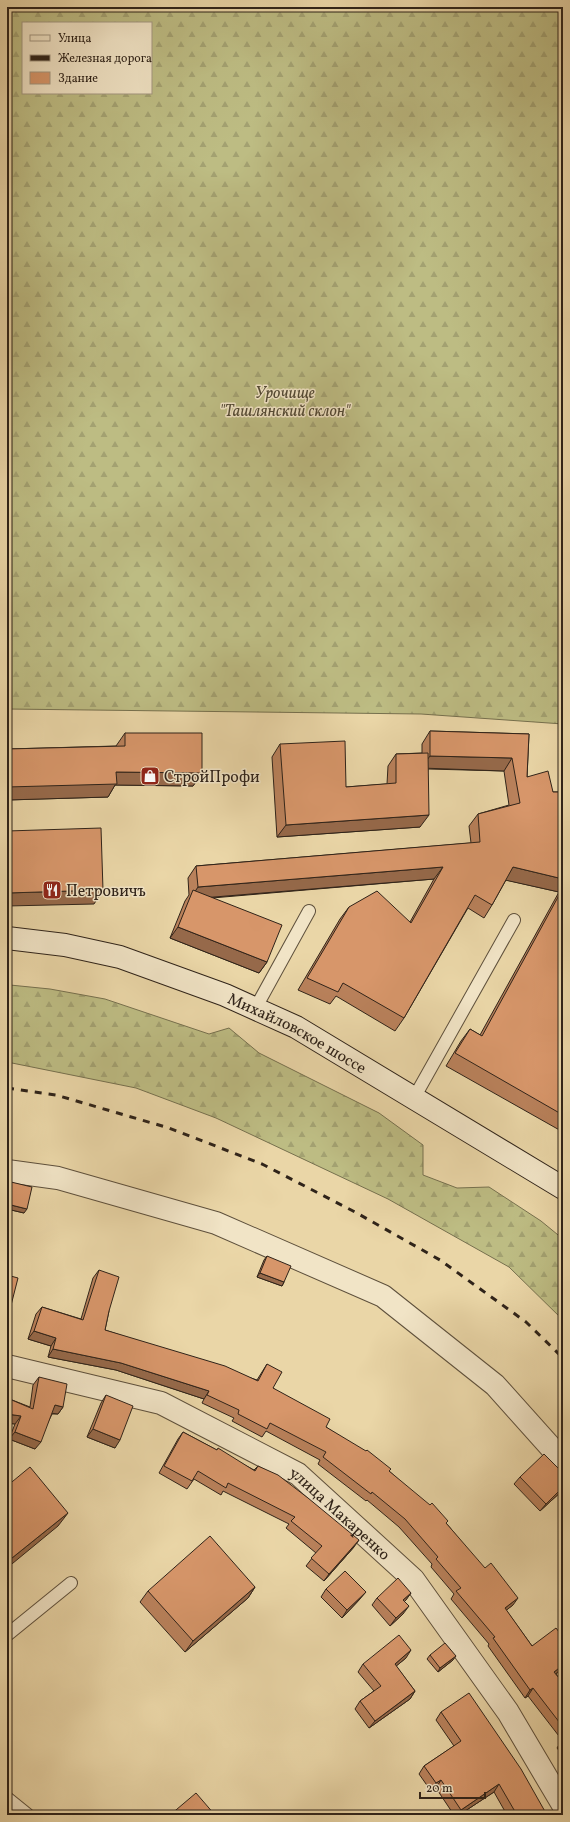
<svg xmlns="http://www.w3.org/2000/svg" width="570" height="1822" viewBox="0 0 570 1822" font-family="Vollkorn,serif">
  <style>
    .forest { fill: url(#forest-firs); stroke: #76704e; fill-rule: evenodd }
    .lines { fill: none; stroke-linecap: round; stroke-linejoin: round }
    .service-casing { stroke: #5e503c; stroke-width: 14 }
    .minor-casing { stroke: #5e503c; stroke-width: 24 }
    .secondary-casing { stroke: #2f2319; stroke-width: 24 }
    .service { stroke: #f1e4c6; stroke-width: 12 }
    .minor { stroke: #f1e4c6; stroke-width: 22 }
    .secondary { stroke: #f1e4c6; stroke-width: 22 }
    .rail { stroke: #2f2319; stroke-width: 3; stroke-dasharray: 7 7; stroke-linecap: butt }
    .wall { fill: #b9815b; stroke: #2f2319 }
    .shaded-wall { fill: #96694a; stroke: #2f2319 }
    .building { fill: #d7966a; stroke: #2f2319 }
    .labels { text-anchor: middle; stroke-width: 3; stroke-linejoin: round; paint-order: stroke }
    .park-label { font-size: 16px; font-style: italic; fill: #524934; stroke: #f1e4c6 }
    .poi-label { font-size: 16px; fill: #2f2319; stroke: #f1e4c6; text-anchor: start }
    .street-label { font-size: 16px; fill: #2f2319; stroke: #f1e4c6 }
  </style>
  <defs>
    <pattern id="forest-firs" width="22" height="20" patternUnits="userSpaceOnUse"><rect width="22" height="20" fill="#bdbc83"/><path d="M5 1l3.5 6h-7zM16 11l3.5 6h-7z" fill="#a3a171"/></pattern>
  </defs>
  <rect width="100%" height="100%" fill="#ead6a7"/>
  <filter id="stains"><feTurbulence type="fractalNoise" baseFrequency=".005" numOctaves="4"/><feColorMatrix values="0 0 0 0 .2 0 0 0 0 .09 0 0 0 0 .02 0 0 0 .5 -.17"/></filter>
  <radialGradient id="worn" r=".72"><stop offset=".6" stop-color="#630" stop-opacity="0"/><stop offset="1" stop-color="#630" stop-opacity=".3"/></radialGradient>
  <!-- forest -->
  <path class="forest" d="M7 7H563V724L421 714 7 709ZM23 23H151V93H23Z
    M10 985 50 989 105 999 209 1034 229 1028 259 1053 379 1113 423 1145V1175L457 1188 489 1187 541 1221 563 1239V1320L509 1267 388 1199 216 1118 136 1088 7 1062V986Z"/>
  <g class="lines">
    <defs>
      <path id="service" d="M255 1009 309 911
        M414 1098 514 920
        M7 1635 71 1583
        M7 1798 28 1815"/>
      <g id="minor">
        <path d="M7 1171 58 1178 216 1223 383 1296 495 1385 563 1461"/>
        <path id="s1" d="M7 1366 161 1403 298 1474 413 1579 508 1712 563 1805"/>
      </g>
      <g id="secondary">
        <path id="s2" d="M7 938 65 945 120 957 225 995 296 1027 563 1188"/>
      </g>
    </defs>
    <!-- service casing -->
    <use href="#service" class="service-casing"/>
    <!-- minor casing -->
    <use href="#minor" class="minor-casing"/>
    <!-- secondary casing -->
    <use href="#secondary" class="secondary-casing"/>
    <!-- service -->
    <use href="#service" class="service"/>
    <!-- minor -->
    <use href="#minor" class="minor"/>
    <!-- secondary -->
    <use href="#secondary" class="secondary"/>
    <!-- rail -->
    <path class="rail" d="M7 1088 56 1095 169 1128 262 1164 355 1212 440 1260 526 1322 563 1358"/>
  </g>
  <!-- wall -->
  <path class="wall" d="M430 731 529 734 527 777 553 792H563V1132L446 1066 461 1041 470 1029 480 1035 559 892 506 880 492 905 484 918 468 908 404 1018 395 1031 336 996 330 1004 298 990 340 919 349 907 410 922 434 879 212 898 267 962 259 973 170 938 185 901 189 895 188 878 196 866 471 843 469 826 478 814 509 805 504 771 428 769 420 827 277 837 272 757 280 744 346 787 387 784 388 766 396 754 422 753V744Z
    M125 733 202 773 193 786 115 785 108 797 7 800V749L116 746Z
    M11 1182 24 1213 7 1209V1191L8 1186Z
    M267 1256 284 1282 282 1286 257 1277 264 1260Z
    M99 1270 109 1311 105 1330 257 1380 267 1364 273 1388 326 1427 389 1471 447 1524 513 1605 506 1610 532 1646 563 1637V1668L556 1674 563 1683V1756L557 1748 562 1740 528 1696 525 1698 488 1646 489 1644 451 1599 454 1594 431 1567 432 1564 399 1527 367 1500 366 1501 318 1464 320 1460 266 1431 262 1437 232 1421 234 1418 202 1403 204 1399 116 1370 48 1357 51 1346 28 1339 36 1314 42 1307 81 1319 93 1278Z
    M39 1377 63 1407 58 1414H52L35 1449 9 1439 15 1424 7 1423V1398L30 1407 33 1385Z
    M106 1395 115 1448 87 1437 101 1403Z
    M183 1432 254 1470 258 1466 354 1547 324 1581 306 1566 316 1553 286 1528 289 1524 223 1491 221 1495 194 1479 187 1489 159 1473 178 1439Z
    M563 1473V1490L540 1511 514 1484 520 1477Z
    M255 1587 248 1598 185 1652 140 1602 148 1591Z
    M326 1589 360 1599 342 1618 321 1597Z
    M411 1593 404 1602 403 1614 390 1626 372 1605 377 1598Z
    M430 1655 453 1660 438 1672 427 1659Z
    M406 1658 396 1666 415 1691 410 1699 369 1728 355 1709 360 1701 374 1691 358 1672 363 1664Z
    M441 1712 547 1815H507L494 1792 459 1815H454L436 1788 431 1791 419 1774 424 1766 454 1746 436 1720Z"/>
  <!-- shaded-wall -->
  <path class="shaded-wall" d="M430 756 512 758 504 771 421 768Z
    M116 772 202 773 193 786 115 785 108 797 7 800V787Z
    M429 815 420 827 277 837 286 825Z
    M443 867 434 879 190 899 198 887Z
    M513 867 563 879V886L559 892 505 880Z
    M103 890 94 904 7 906V893Z
    M178 927 267 962 259 973 170 938Z
    M7 1204 27 1209 24 1213 7 1209Z
    M260 1273 284 1282 282 1286 257 1277Z
    M34 1331 56 1338 51 1346 28 1339Z
    M53 1349 121 1363 209 1391 204 1399 116 1370 48 1357Z
    M55 1405 63 1407 58 1414 50 1413Z
    M7 1414 21 1416 15 1424 7 1423Z
    M93 1429 120 1440 115 1448 87 1437Z
    M15 1432 41 1442 35 1449 9 1439Z
    M563 1487V1490L540 1511 546 1504Z
    M68 1513 58 1526 7 1568V1562Z
    M359 1540 354 1547 324 1581 329 1574Z
    M255 1587 248 1598 185 1652 193 1641Z
    M366 1592 360 1599 342 1618 347 1610Z
    M411 1593 406 1600 398 1608 403 1600Z
    M518 1598 513 1605 499 1616 505 1608Z
    M409 1606 403 1614 390 1626 396 1618Z
    M411 1650 406 1658 389 1672 395 1664Z
    M456 1656 453 1660 438 1672 440 1668Z
    M563 1665V1668L549 1679 554 1672Z
    M533 1688 528 1696 525 1698 530 1690Z
    M415 1691 410 1699 369 1728 375 1721Z
    M441 1780 436 1788 431 1791 436 1783Z
    M499 1784 494 1792 459 1815H457L461 1810Z"/>
  <!-- building -->
  <path class="building" d="M430 731 529 734 527 777 548 771 553 792H563V879L513 867 492 905 475 895 404 1018 343 983 338 992 307 978 349 907 377 891 411 923 443 867 198 887 196 866 480 842 478 814 520 803 512 758 430 756Z
    M125 733H202V773L116 772 117 784 7 787V749L125 746Z
    M345 741 346 787 396 783V754L428 753 429 815 286 825 280 744Z
    M101 828 103 890 7 893V831Z
    M563 888V1115L455 1053 470 1029 482 1036Z
    M193 890 282 925 267 962 178 927Z
    M11 1182 32 1187 27 1209 7 1204V1199Z
    M267 1256 291 1266 284 1282 260 1273Z
    M99 1270 119 1277 109 1311 105 1330 225 1366 258 1381 267 1364 282 1372 273 1388 330 1419 326 1427 366 1451 367 1450 391 1469 389 1471 430 1505 432 1503 448 1521 446 1523 485 1568 491 1563 518 1598 505 1608 532 1646 556 1628 563 1637V1665L554 1672 563 1683V1727L533 1688 530 1690 493 1638 495 1637 456 1591 461 1588 436 1559 438 1557 405 1519 372 1492 371 1494 323 1457 326 1452 270 1423 267 1429 238 1414 239 1410 207 1395 209 1391 121 1363 53 1349 56 1338 34 1331 42 1307 83 1320Z
    M7 1275 18 1278 7 1321Z
    M39 1377 67 1384 63 1407 55 1405 41 1442 15 1432 21 1416 7 1414V1398L33 1409Z
    M106 1395 133 1406 120 1440 93 1429Z
    M183 1432 217 1450 218 1448 255 1471 258 1466 278 1475 308 1498 359 1540 329 1574 311 1558 322 1546 291 1521 295 1517 228 1483 226 1488 198 1471 192 1481 164 1466Z
    M544 1454 563 1473V1487L546 1504 520 1477Z
    M30 1467 68 1513 7 1562V1486Z
    M210 1536 255 1587 193 1641 148 1591Z
    M345 1571 366 1592 347 1610 326 1589Z
    M398 1578 411 1593 403 1600 409 1606 396 1618 377 1598Z
    M399 1635 411 1650 395 1664 415 1691 375 1721 360 1701 381 1686 363 1664Z
    M445 1643 456 1656 440 1668 430 1655Z
    M469 1693 521 1769 547 1815H517L499 1784 461 1810 441 1780 436 1783 424 1766 461 1741 441 1712Z
    M196 1793 215 1815H170Z"/>
  <!-- icons -->
  <defs>
    <symbol id="shop-square" viewBox="-11 -11 22 22"><rect x="-9" y="-9" width="18" height="18" rx="4" fill="#8f2418" stroke="#f1e4c6"/><path d="M-5-2.5h2.3a2.7 3.5 0 0 1 5.4 0H5L5.5 6h-11ZM-1.5-2.5h3a1.5 2.3 0 0 0-3 0Z" fill="#fff"/></symbol>
    <symbol id="restaurant-square" viewBox="-11 -11 22 22"><rect x="-9" y="-9" width="18" height="18" rx="4" fill="#8f2418" stroke="#f1e4c6"/><path d="M-5-6h1v4h1v-4h1v4h1v-4h1v5L-1.5 .5V6h-2V.5L-5-1ZM5-6V6H3V1.5H1.5Q1.5-4 5-6Z" fill="#fff"/></symbol>
  </defs>
  <g fill-rule="evenodd">
    <use href="#shop-square" x="139" y="765" width="22" height="22"/>
    <use href="#restaurant-square" x="41" y="879" width="22" height="22"/>
  </g>
  <g class="labels">
    <!-- park labels -->
    <g class="park-label">
      <text x="285" y="398">Урочище<tspan x="285" dy="18">"Ташлянский склон"</tspan></text>
    </g>
    <!-- poi labels -->
    <g class="poi-label">
      <text x="164" y="782">СтройПрофи</text>
      <text x="66" y="896">Петровичъ</text>
    </g>
    <!-- street labels -->
    <g class="street-label">
      <text dy="6" stroke="none"><textPath href="#s2" startOffset="308">Михайловское шоссе</textPath></text>
      <text dy="6" stroke="none"><textPath href="#s1" startOffset="370">улица Макаренко</textPath></text>
    </g>
  </g>
  <!-- margin -->
  <rect width="570" height="1822" fill="none" stroke="#ead6a7" stroke-width="24"/>
  <rect x="8" y="8" width="554" height="1806" fill="none" stroke="#2f2319" stroke-width="2"/>
  <rect x="12" y="12" width="546" height="1798" fill="none" stroke="#2f2319"/>
  <!-- legend -->
  <rect x="22" y="22" width="130" height="72" fill="#f1e4c6" stroke="#a39781"/>
  <rect x="30" y="35" width="20" height="6" fill="#f1e4c6" stroke="#a39781"/>
  <text x="58" y="42" font-size="12" fill="#2f2319">Улица</text>
  <rect x="30" y="55" width="20" height="6" fill="#2f2319" stroke="#a39781"/>
  <text x="58" y="62" font-size="12" fill="#2f2319">Железная дорога</text>
  <rect x="30" y="72" width="20" height="12" fill="#d7966a" stroke="#a39781"/>
  <text x="58" y="82" font-size="12" fill="#2f2319">Здание</text>
  <!-- scale -->
  <path d="M420 1792v6h65v-6" fill="none" stroke="#2f2319" stroke-width="2"/>
  <text x="426" y="1792" font-size="12" fill="#2f2319" stroke="#f1e4c6" stroke-width="3" paint-order="stroke">20 m</text>
  <rect width="100%" height="100%" filter="url(#stains)"/>
  <rect width="100%" height="100%" fill="url(#worn)"/>
</svg>
